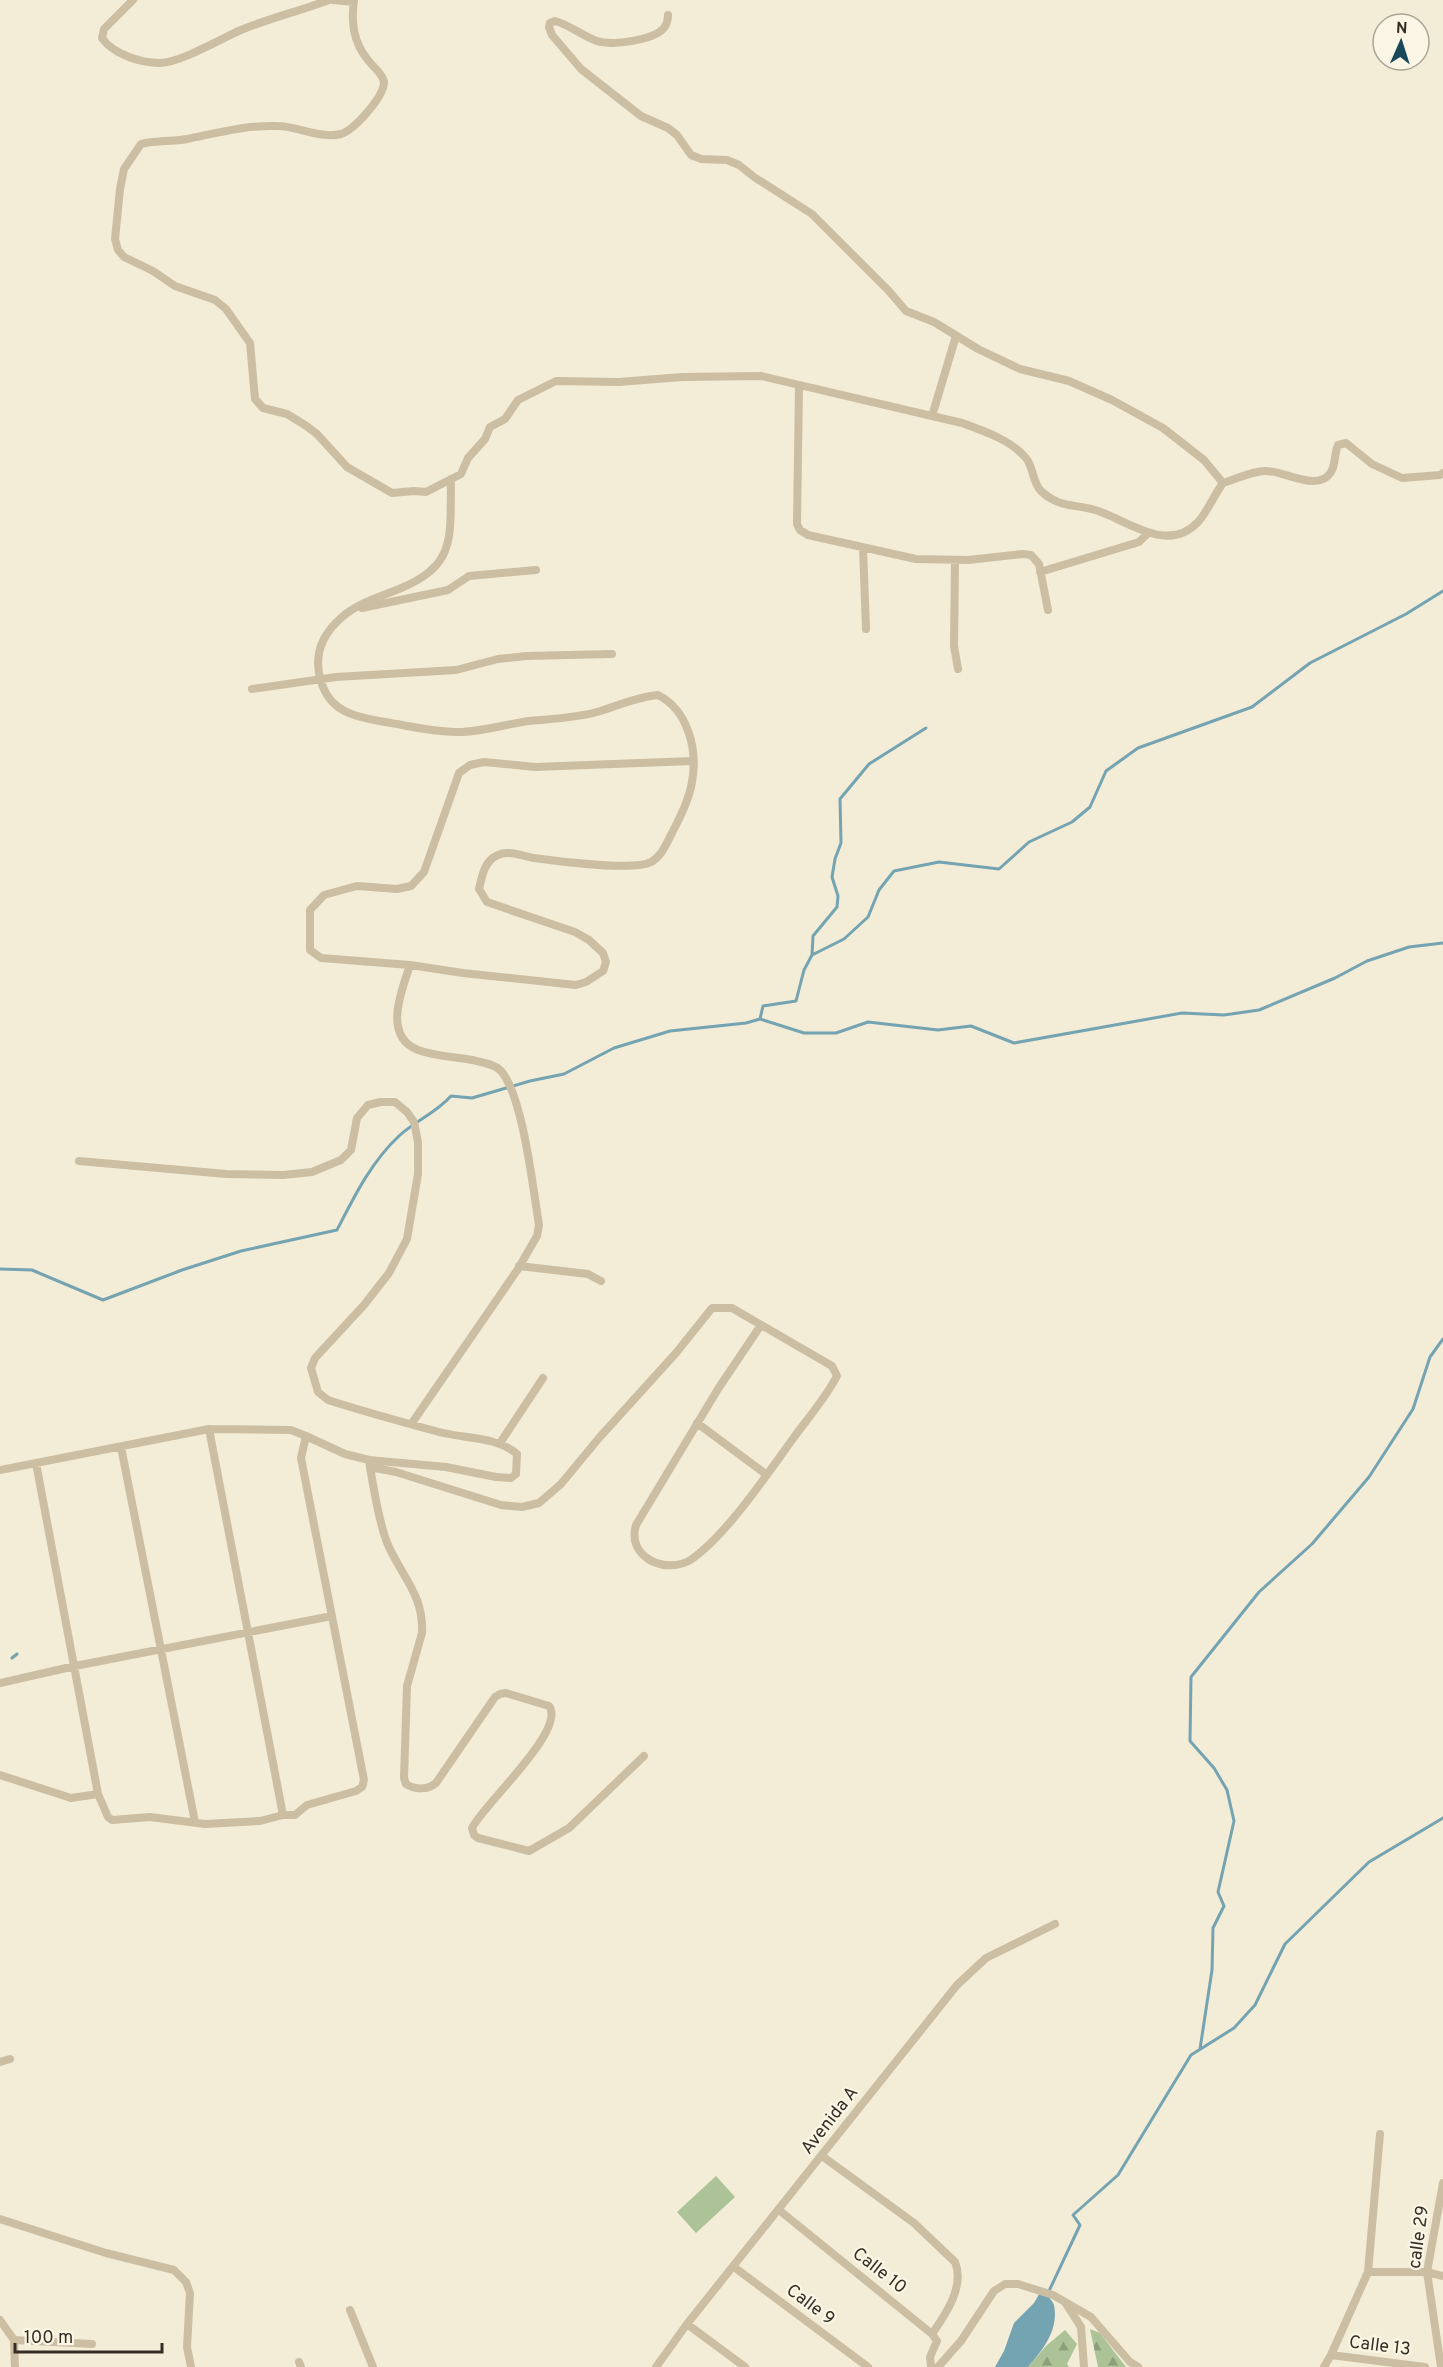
<svg xmlns="http://www.w3.org/2000/svg" width="1443" height="2367" viewBox="0 0 1443 2367" font-family="Overpass,sans-serif">
  <style>
    .forest { fill: url(#forest-firs) }
    .green { fill: #abc396 }
    .water { fill: #74a3b2 }
    .lines { fill: none; stroke-linecap: round; stroke-linejoin: round }
    .stream { stroke: #74a3b2; stroke-width: 3 }
    .minor { stroke: #ccbea2; stroke-width: 8 }
    .labels { text-anchor: middle; stroke-width: 4.5; stroke-linejoin: round; paint-order: stroke }
    .street-label { font-size: 18px; fill: #362e25; stroke: #faf5e4 }
  </style>
  <defs>
    <pattern id="forest-firs" width="22" height="20" patternUnits="userSpaceOnUse" patternTransform="scale(1.5)"><rect width="22" height="20" fill="#abc396"/><path d="M5 1l3.5 6h-7zM16 11l3.5 6h-7z" fill="#8c9f7a"/></pattern>
  </defs>
  <rect width="100%" height="100%" fill="#f3ecd7"/>
  <!-- forest -->
  <path class="forest" d="M1090 2329 1100 2333 1126 2367H1098Z
    M1065 2330 1077 2344 1067 2364 1069 2367H1028L1046 2346Z"/>
  <!-- green -->
  <path class="green" d="M716 2176 735 2197 696 2233 677 2212Z"/>
  <!-- water -->
  <path class="water" d="M1042 2289C1046 2294 1052 2300 1054 2305 1059 2330 1043 2350 1028 2367H995L1004 2351 1014 2323 1034 2303Z"/>
  <g class="lines">
    <!-- stream -->
    <path class="stream" d="M812 955 844 939 868 917 879 890 894 871 939 862 999 869 1029 842 1072 822 1090 807 1106 771 1138 748 1252 707 1310 663 1406 614 1443 591
      M760 1019 763 1006 796 1001 804 970 812 955 813 936 837 907 838 896 832 877 835 859 841 843 840 799 869 764 926 728
      M0 1269 32 1270 103 1300 182 1270 241 1251 337 1230C354 1197 371 1162 399 1136 415 1121 436 1113 451 1096L472 1098 530 1081 564 1074 614 1048 670 1031 746 1023 760 1019 804 1033H836L868 1022 938 1030 971 1026 1014 1043 1182 1013 1224 1015 1259 1010 1335 978 1367 961 1409 947 1443 943
      M12 1658 17 1654
      M1200 2049 1212 1970 1213 1928 1224 1906 1218 1892 1234 1821 1227 1790 1214 1768 1190 1741 1191 1677 1259 1592 1312 1544 1369 1477 1413 1409 1430 1357 1443 1339
      M1049 2291 1080 2225 1073 2215 1118 2175 1191 2055 1234 2028 1255 2005 1285 1944 1369 1862 1443 1818"/>
    <!-- minor -->
    <path class="minor" d="M133 0 104 29 102 38C113 54 140 63 160 63 182 62 220 39 241 30 270 18 300 11 329 0
      M333 0 354 2
      M354 0C351 22 353 42 368 60 373 67 383 74 384 82 384 97 354 130 341 134 320 139 298 126 277 126 246 125 217 133 187 139 171 142 156 140 141 144L124 169 120 189 115 239 118 250 124 257 153 271 175 286 215 300 226 309 250 343 255 399 263 408 287 414 305 425 317 434 347 467 392 493 414 491 426 492 461 474 468 458 485 439 490 427 505 419 518 400 556 381 619 382 682 377 761 376 962 423C984 431 1011 440 1026 458 1034 468 1032 482 1041 491 1061 510 1079 503 1101 512 1131 523 1169 553 1198 522 1208 511 1214 495 1223 483 1236 479 1250 472 1264 471 1282 469 1318 494 1331 472 1336 464 1334 454 1338 445L1346 443 1372 464 1402 478 1440 475 1443 473
      M668 15C668 19 667 24 664 28 654 40 612 46 597 41 582 36 570 25 555 21L550 23 549 27 552 35 581 69 641 116 668 128 677 135 691 155 701 159 727 160 739 165 754 177 812 214 888 290 906 311 934 322 978 349 1020 369 1069 381 1112 400 1163 428 1204 460 1223 483
      M799 386 797 524 800 530 808 535 916 559 968 560 1023 554 1031 555 1039 564 1048 610
      M932 416 956 336
      M863 548 866 629
      M955 561 954 646 958 669
      M1040 572 1139 542 1148 533
      M362 608 448 590 469 576 536 570
      M252 689 336 677 456 670 498 659 526 656 612 654
      M410 965 321 958 310 950V910L324 895 357 886 397 889 411 886 424 872 459 773 470 765 484 762 535 767 692 761
      M79 1161 226 1174 283 1175 312 1172 341 1160 351 1150 357 1118 368 1105 381 1102H395L407 1112 414 1122 418 1142V1174L407 1239 389 1273 364 1305 315 1358 311 1368 318 1392 328 1400C365 1412 402 1422 439 1432 465 1439 496 1436 517 1454L516 1474 511 1478 496 1477 446 1467 369 1460 345 1454 306 1436
      M519 1266 588 1274 601 1281
      M412 1423 518 1269 537 1236 539 1225C533 1189 523 1096 501 1071 495 1064 481 1062 472 1060 455 1057 434 1056 418 1050 382 1036 402 990 410 965L463 973 576 985 586 982 603 971 606 962 603 953 589 940 575 932 487 902 479 889C482 876 484 861 498 855 508 850 523 856 534 858 556 861 634 871 651 862 662 856 666 844 672 833 680 817 689 800 692 782 698 750 688 710 658 695 636 697 617 706 597 712 575 718 551 719 529 721 507 724 485 731 462 732 437 733 410 726 385 722 351 716 326 711 319 673 315 651 324 633 341 618 354 606 373 599 389 593 457 568 450 543 451 479
      M697 1423 767 1475
      M500 1443 543 1378
      M121 1447 195 1822
      M369 1460 370 1467 396 1472 501 1505 522 1507 539 1503 561 1484 599 1438 676 1353 712 1308H732L832 1366 837 1376C825 1399 807 1419 792 1440 766 1476 727 1534 692 1559 666 1576 626 1557 636 1525L718 1389 761 1325
      M36 1463 98 1794 108 1817 112 1820 150 1817 205 1824 260 1821 283 1815
      M370 1467C374 1491 378 1517 386 1540 399 1574 424 1593 422 1633L407 1686 404 1778 406 1784C415 1790 428 1790 436 1783L495 1697 500 1694 506 1693 549 1706C567 1730 483 1805 472 1828L474 1835 478 1838 529 1851 569 1828 644 1756
      M0 1470 209 1429 291 1430 306 1436 301 1458 364 1780 362 1787 356 1791 307 1805 295 1815H283L209 1429
      M0 1683 75 1666 332 1616
      M0 1775 71 1798 98 1794
      M0 2062 10 2059
      M822 2156 914 2223 955 2262C965 2286 946 2314 932 2334
      M779 2210 932 2334 937 2341 930 2357 931 2367
      M0 2219 106 2253 174 2270 186 2282 190 2293 187 2347 191 2367
      M734 2267 868 2367
      M1368 2272H1427L1443 2276
      M1065 2302 1081 2327 1084 2367
      M350 2310 373 2367
      M0 2320 14 2340 15 2367
      M687 2324 745 2367
      M14 2340 92 2344
      M1331 2355 1425 2367
      M299 2362 301 2367
      M656 2367 687 2324 957 1985 986 1958 1055 1924
      M938 2367 961 2341 994 2291 1005 2284H1018L1053 2295 1091 2317 1130 2362 1138 2367
      M1324 2367 1331 2355 1368 2272 1380 2134
      M1441 2367 1427 2272 1443 2183"/>
  </g>
  <g class="labels">
    <!-- street labels -->
    <g class="street-label">
      <text transform="translate(829 2120) rotate(-52)" y="6">Avenida A</text>
      <text transform="translate(1418 2237) rotate(-82)" y="6">calle 29</text>
      <text transform="translate(880 2270) rotate(38)" y="6">Calle 10</text>
      <text transform="translate(811 2304) rotate(37)" y="6">Calle 9</text>
      <text transform="translate(1380 2345) rotate(7)" y="6">Calle 13</text>
    </g>
  </g>
  <!-- north arrow -->
  <g transform="translate(1401 42) rotate(3)"><circle r="28" fill="#faf5e4" stroke="#aca598" stroke-width="1.5"/>
  <path d="M0-4.5L10 22L0 15L-10 22Z" fill="#18485a"/>
  <text y="-9" font-size="16" font-weight="bold" text-anchor="middle" fill="#362e25">N</text>
  </g>
  <!-- scale -->
  <path d="M15 2343v9h147v-9" fill="none" stroke="#362e25" stroke-width="3"/>
  <text x="24" y="2343" font-size="18" fill="#362e25" stroke="#faf5e4" stroke-width="4.5" paint-order="stroke">100 m</text>
</svg>
